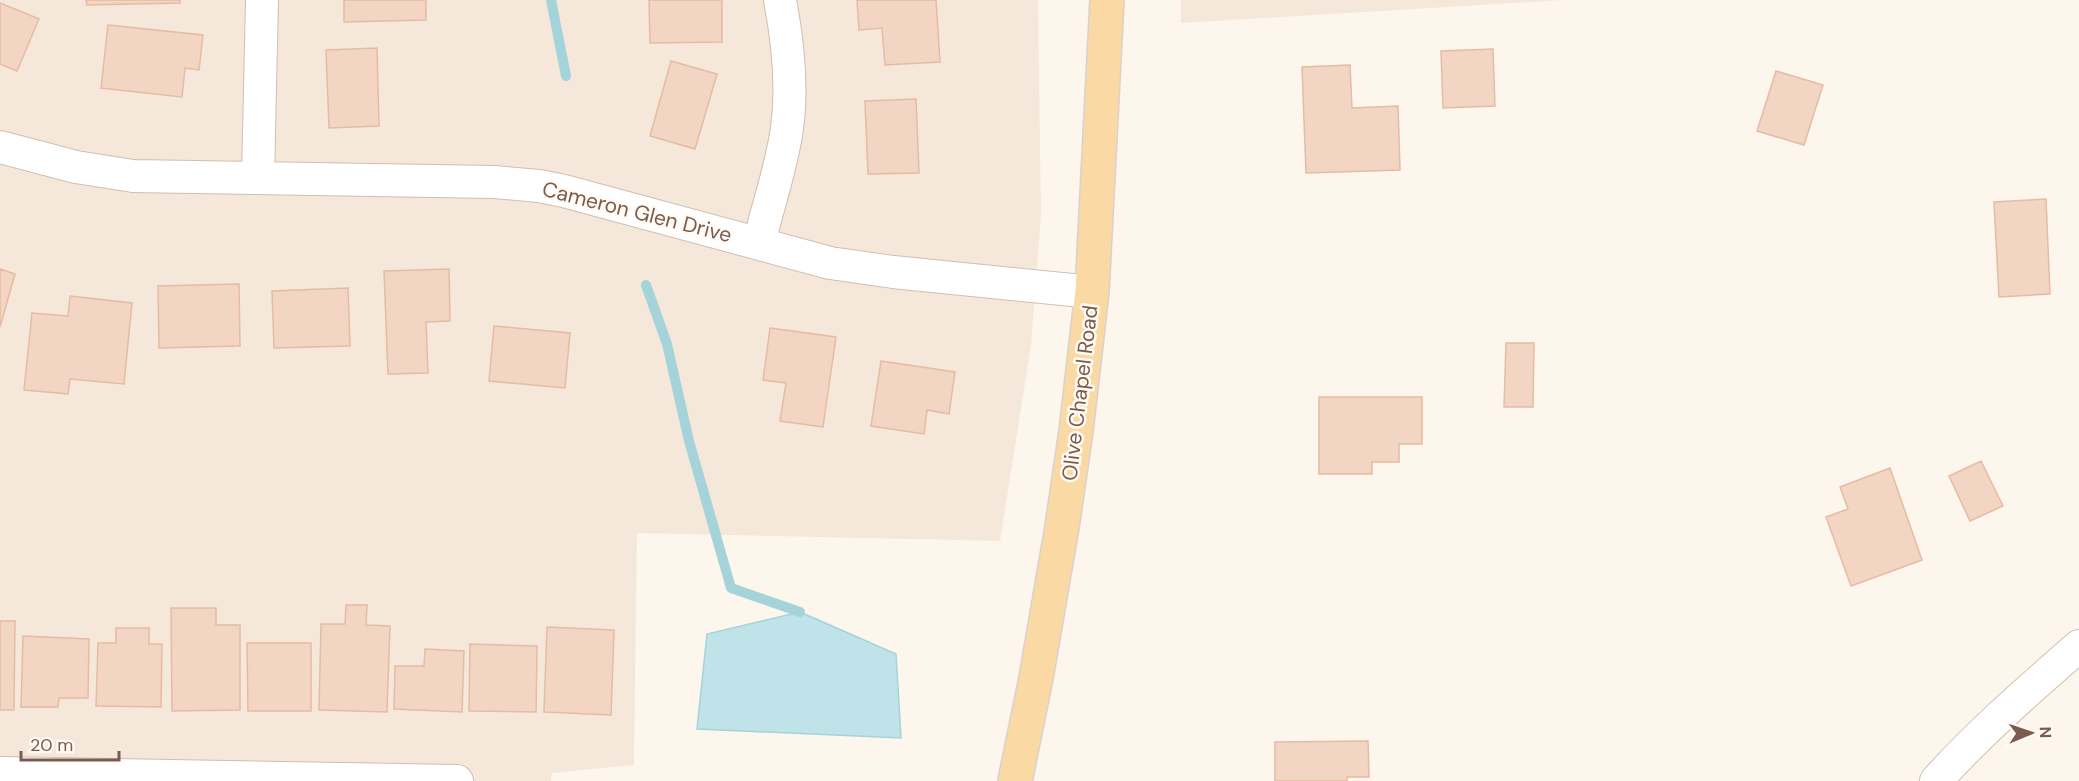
<svg xmlns="http://www.w3.org/2000/svg" width="2079" height="781" viewBox="0 0 2079 781" font-family="'DM Sans',sans-serif">
  <style>
    .residential { fill: #f5e8da }
    .water { fill: #bfe3e8; stroke: #a5d3da; stroke-width: 1.5 }
    .lines { fill: none; stroke-linecap: round; stroke-linejoin: round }
    .stream { stroke: #a5d3da; stroke-width: 10 }
    .building { fill: #f3d5c3; stroke: #e6bba3; stroke-width: 1.5 }
    .minor-casing { stroke: #d1beb0; stroke-width: 34 }
    .major-casing { stroke: #dad1cd; stroke-width: 36 }
    .minor { stroke: #fff; stroke-width: 32 }
    .major { stroke: #fbd9a5; stroke-width: 33 }
    .labels { text-anchor: middle; stroke-width: 5; stroke-linejoin: round; paint-order: stroke }
    .street-label { font-size: 21px; fill: #7a5c4d; stroke: #fffaf3 }
  </style>
  <rect width="100%" height="100%" fill="#fdf6ec"/>
  <!-- residential -->
  <path class="residential" d="M0 0H1038L1041 216 1031 345 1000 541 637 533 634 765 552 773 551 781H0Z
    M1181 0H1564L1181 23Z"/>
  <!-- water -->
  <path class="water" d="M800 612 896 654 901 738 697 729 707 634Z"/>
  <g class="lines">
    <!-- stream -->
    <path class="stream" d="M551 0 566 76
      M646 285 667 344 689 441 731 588 800 612"/>
  </g>
  <!-- building -->
  <path class="building" d="M86 0H180V3L87 5Z
    M344 0H426V20L344 22Z
    M649 0H722V42L650 43Z
    M857 0H936L940 62 885 65 882 28 859 30Z
    M0 3 39 19 17 71 0 64Z
    M108 25 203 35 199 70 185 68 182 97 101 88Z
    M377 48 379 126 329 128 326 50Z
    M1493 49 1495 106 1443 108 1441 51Z
    M671 61 717 74 695 149 650 136Z
    M1350 65 1352 108 1398 106 1400 170 1306 173 1302 67Z
    M1776 71 1823 85 1804 145 1757 131Z
    M916 99 919 173 868 174 865 101Z
    M2046 199 2050 294 1999 297 1994 202Z
    M0 269 15 274 0 327Z
    M449 269 450 321 426 322 428 373 388 374 384 271Z
    M239 284 240 346 159 348 158 286Z
    M348 288 350 346 274 348 272 291Z
    M70 296 132 303 124 384 70 379 68 394 24 390 32 313 68 316Z
    M494 326 570 333 565 388 489 381Z
    M770 328 836 337 823 427 780 421 786 383 763 380Z
    M1506 343H1534L1533 407H1504Z
    M881 361 955 372 949 414 927 410 924 434 871 426Z
    M1319 397H1422V444H1399V462H1372V474H1319Z
    M1981 461 2003 506 1970 521 1949 476Z
    M1890 468 1922 560 1851 586 1826 517 1848 509 1840 487Z
    M346 605H367L366 625 390 626 387 712 319 710 321 624H345Z
    M171 608H216V625H240V710L172 711Z
    M0 621H15L14 710H0Z
    M547 627 614 630 611 715 544 712Z
    M116 628H149V644H162L161 707 96 706 98 643H116Z
    M23 636 89 639 88 698H59L58 707H21Z
    M247 643H311V711H248Z
    M470 644 537 646 536 712 469 711Z
    M425 649 464 651 462 712 394 709 395 666H424Z
    M1368 741 1369 777H1347V781H1275V742Z"/>
  <g class="lines">
    <defs>
      <path id="minor" d="M0 147 76 167 133 176 494 182 539 186 564 191 830 263 893 272 1092 292
        M258 178 262 0
        M759 243C768 205 782 166 787 128 793 85 788 42 780 0
        M0 773 457 781
        M1936 781C1980 732 2030 689 2079 646"/>
      <path id="major" d="M1015 781 1036 678 1062 527 1076 431 1092 292 1107 0"/>
    </defs>
    <!-- minor casing -->
    <use href="#minor" class="minor-casing"/>
    <!-- major casing -->
    <use href="#major" class="major-casing"/>
    <!-- minor -->
    <use href="#minor" class="minor"/>
    <!-- major -->
    <use href="#major" class="major"/>
  </g>
  <g class="labels">
    <!-- street labels -->
    <g class="street-label">
      <text transform="translate(637 212) rotate(14)" y="7">Cameron Glen Drive</text>
      <text transform="translate(1080 393) rotate(-83)" y="7">Olive Chapel Road</text>
    </g>
  </g>
  <!-- north arrow -->
  <g transform="translate(2031 733) rotate(88)" stroke="#fffaf3" stroke-width="4.5" paint-order="stroke">
  <path d="M0-4.5L10 22L0 15L-10 22Z" fill="#7a5c4d"/>
  <text y="-9" font-size="16" font-weight="bold" text-anchor="middle" fill="#7a5c4d">N</text>
  </g>
  <!-- scale -->
  <path d="M21 751v9h98v-9" fill="none" stroke="#7a5c4d" stroke-width="3"/>
  <text x="30" y="751" font-size="18" fill="#7a5c4d" stroke="#fffaf3" stroke-width="4.5" paint-order="stroke">20 m</text>
</svg>
